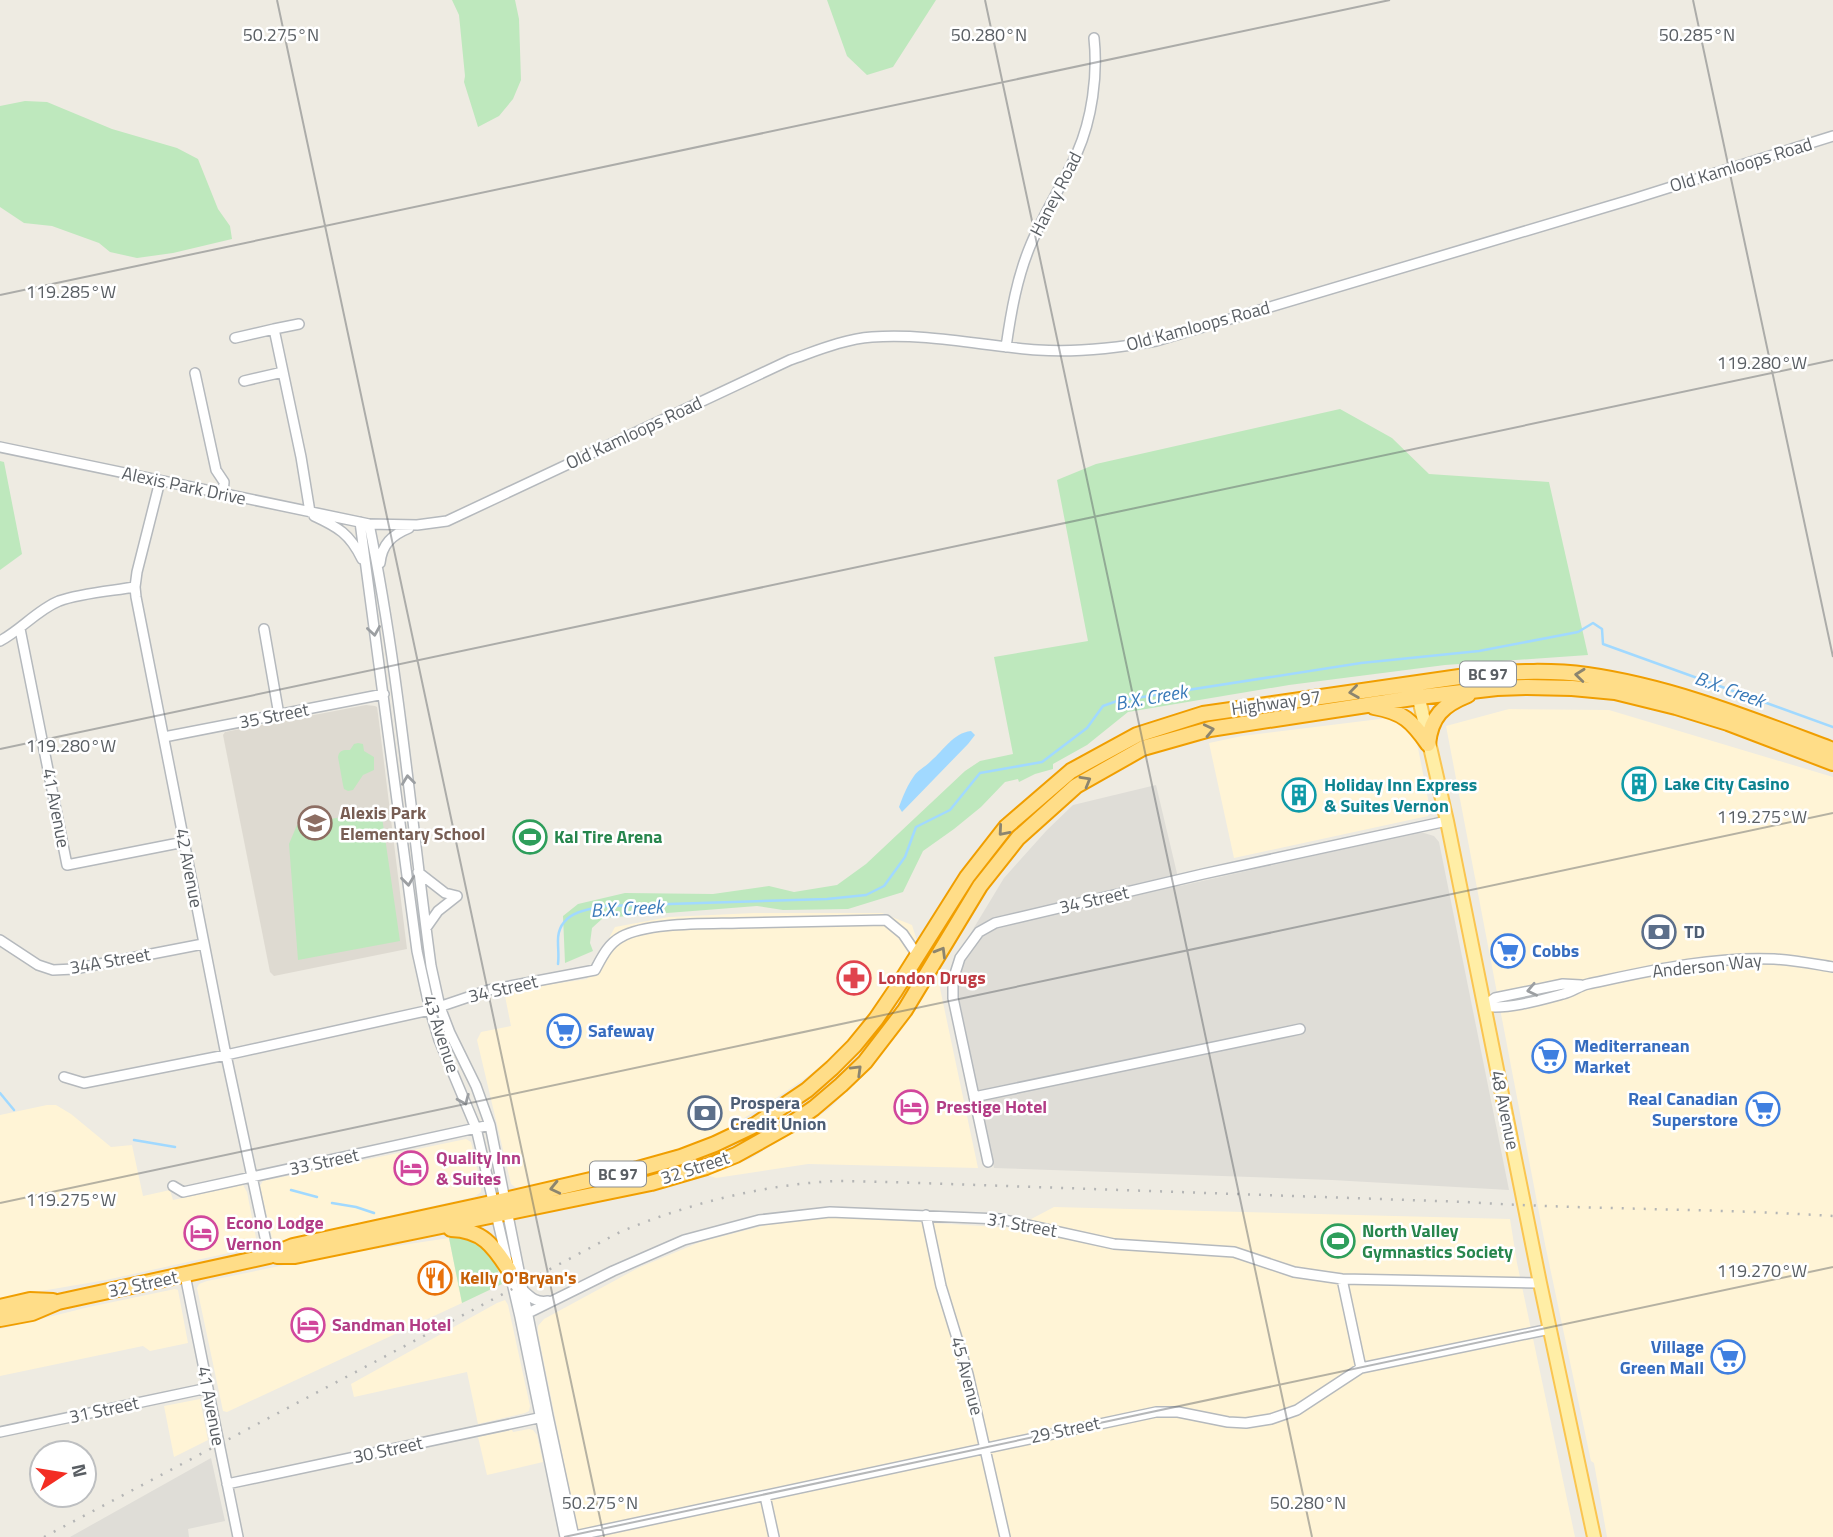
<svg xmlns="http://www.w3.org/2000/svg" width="1833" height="1537" viewBox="0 0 1833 1537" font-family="'Titillium Web',sans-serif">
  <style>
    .commercial { fill: #fff4d6 }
    .industrial { fill: #dfddd7 }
    .education { fill: #dedad1 }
    .green { fill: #bee8bd }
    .water { fill: #a1d9ff }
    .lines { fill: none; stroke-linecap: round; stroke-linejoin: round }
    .stream { stroke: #a1d9ff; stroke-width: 2.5 }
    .minor-casing { stroke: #b5b9bd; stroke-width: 12 }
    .major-casing { stroke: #fac550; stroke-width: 16 }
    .highway-casing { stroke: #f09e00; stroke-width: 18 }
    .minor { stroke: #fff; stroke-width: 9 }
    .major { stroke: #ffeea6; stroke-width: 12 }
    .highway { stroke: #fd8; stroke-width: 14 }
    .rail { stroke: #b4b5b5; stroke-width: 2.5; stroke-dasharray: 2 9; stroke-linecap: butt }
    .oneway { stroke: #9c9fa2 }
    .oneway2 { stroke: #8c856f }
    .ticks { fill: none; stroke: #5a5f64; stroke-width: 2; stroke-opacity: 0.45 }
    .labels { text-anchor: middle; stroke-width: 5; stroke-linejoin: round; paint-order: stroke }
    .shield { fill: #fff; stroke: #8c8f92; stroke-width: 2 }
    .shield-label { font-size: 16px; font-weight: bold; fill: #5a5f64 }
    .street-label { font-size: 18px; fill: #5a5f64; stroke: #fff }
    .culture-label { font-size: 18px; font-weight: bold; fill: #0d838f; stroke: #fff; text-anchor: start }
    .education-label { font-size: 18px; font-weight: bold; fill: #785e54; stroke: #fff; text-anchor: start }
    .leisure-label { font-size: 18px; font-weight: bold; fill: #27864d; stroke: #fff; text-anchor: start }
    .service-label { font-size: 18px; font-weight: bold; fill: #4e5e75; stroke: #fff; text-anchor: start }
    .shop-label { font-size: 18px; font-weight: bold; fill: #366cbe; stroke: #fff; text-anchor: start }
    .health-label { font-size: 18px; font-weight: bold; fill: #be3a42; stroke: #fff; text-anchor: start }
    .hotel-label { font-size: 18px; font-weight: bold; fill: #b23c85; stroke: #fff; text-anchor: start }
    .food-label { font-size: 18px; font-weight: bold; fill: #c56008; stroke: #fff; text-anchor: start }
    .water-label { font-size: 19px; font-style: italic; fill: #3879b8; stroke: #fff }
    .ticks-label { font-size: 18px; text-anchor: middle; fill: #5a5f64; stroke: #fff; stroke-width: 5; stroke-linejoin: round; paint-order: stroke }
  </style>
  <rect width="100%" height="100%" fill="#eeebe2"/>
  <!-- commercial -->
  <path class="commercial" d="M1509 709 1609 710 1833 777V1537H1607L1594 1463 1591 1461 1545 1244 1446 726Z
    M1388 718 1400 722 1409 729 1417 743 1430 809 1428 816 1234 858 1209 743 1242 736Z
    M754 913H882L912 925 918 944 893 985 863 1027 837 1053 807 1077 776 1098 714 1137 686 1149 620 1168 523 1188 515 1187 511 1184 477 1040 481 1032 511 1026 504 991 587 979 615 927 669 917Z
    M937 974 978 1168 808 1164 716 1178 707 1175 750 1159 828 1110 875 1063 915 1010Z
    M47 1105H56L71 1114 111 1147 132 1145 143 1196 170 1190 173 1200 243 1185 247 1192 257 1243 256 1247 106 1280 0 1298V1115Z
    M466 1139 471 1142 481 1185V1192L474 1197 375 1219 281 1242H276L272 1238 260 1186 263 1181Z
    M1054 1207 1510 1219 1517 1263 1575 1537H579L538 1333V1326L544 1319 638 1268 700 1242 804 1215 1014 1228Z
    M449 1238 462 1303 227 1412 223 1411 197 1288 199 1284 207 1281 329 1256Z
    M175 1289 178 1290 188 1343 150 1351 143 1346 0 1376V1329L89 1307Z
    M505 1300 508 1305 530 1406 529 1411 525 1413 478 1424 467 1372 354 1397 351 1384 497 1303Z
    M200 1399 208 1440 174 1457 164 1406Z
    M529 1429 533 1430 537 1435 543 1462 487 1475 478 1437 512 1430 513 1432Z"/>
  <!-- industrial -->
  <path class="industrial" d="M1156 785 1180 886 1416 833H1424L1434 836 1439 842 1509 1190 1332 1180 994 1168 952 964 1004 878 1047 830 1073 805Z
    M211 1458 225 1521 188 1529 189 1537H70Z"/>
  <!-- education -->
  <path class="education" d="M366 705 375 706 377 707 378 714 407 949 274 976 270 972 223 735 225 732Z"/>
  <!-- green -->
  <path class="green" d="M452 0H515L519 19 521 80 513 99 499 116 478 127 464 82 465 76 459 15Z
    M827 0H936L893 67 867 75 847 56Z
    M25 101 47 102 112 129 177 148 198 159 218 209 230 226 232 239 173 253 137 258 110 252 99 243 52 226 24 223 0 207V106Z
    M1340 409 1392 438 1429 474 1549 482 1588 655 1445 665 1289 685 1128 712 1087 745 1053 764V769L1035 774 1019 782 1018 779 1005 782 981 807 954 829 923 851 903 892 848 909 783 910 757 906 603 918 592 928 590 943 593 951 565 963 563 916 578 904 625 893 713 894 769 886 794 892 837 885 866 864 965 771 980 761 1013 754 994 657 1088 641 1057 480 1096 464Z
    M0 461 4 462 22 554 0 570Z
    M358 743 363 744 364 751 374 757V770L363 775 353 790 348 791 344 789 343 785 338 757C339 750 343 750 350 750L354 744Z
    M381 810 400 941 298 960 289 844 297 825Z
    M461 1236C488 1246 495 1256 502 1284L462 1303 449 1238Z"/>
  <!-- water -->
  <path class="water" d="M971 731 975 735 968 744 902 812 899 807C903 796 907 786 914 776 918 770 925 767 931 761 944 750 953 733 971 731Z"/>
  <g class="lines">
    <!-- stream -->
    <path class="stream" d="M558 964C559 956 558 950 558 942 557 914 584 909 606 906L827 899 866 895 884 886 905 857 916 827 950 810 980 773 1042 762 1087 728 1103 706 1117 701 1361 663 1479 651 1578 632 1593 623 1602 629 1603 644 1833 727
      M0 1093 14 1110
      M134 1140 175 1147
      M291 1190 317 1197
      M332 1203 356 1207 374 1213"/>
    <defs>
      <path id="minor" d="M299 324 274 329 301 457 310 512
        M235 338 274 329
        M1006 347C1011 312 1017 277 1031 244 1044 213 1063 184 1077 153 1092 119 1098 75 1094 38
        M195 373 216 470 224 482 223 494
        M244 381 283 372
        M0 447 369 524 417 525 447 521 790 360C816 351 844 339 872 337 928 333 983 346 1038 350 1078 353 1117 348 1156 341L1633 199 1833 136
        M160 481 137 572 135 587 136 597 226 1055 269 1256
        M314 516C338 527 350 534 362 559
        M360 522 417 951 430 1010 439 1040 476 1128 520 1317 565 1537
        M369 524C399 670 411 819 431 966L440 1007 450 1033 476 1086 490 1125 548 1416 574 1537
        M380 563C382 544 392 535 409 528
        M20 629 67 865 184 842
        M264 629 279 715
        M0 641C21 630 37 610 59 601 81 593 111 591 135 587
        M164 737 384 694
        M418 872 445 893 457 896
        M426 928 438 911 457 896
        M0 940 38 965 53 970 74 969 203 944
        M1484 1006C1506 1010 1541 1000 1563 994 1572 992 1579 986 1588 984 1649 971 1712 956 1774 959 1794 960 1814 964 1833 967
        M1484 1006 1495 998 1563 984 1581 985
        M64 1077 84 1083 226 1055 430 1010 489 990 595 970C602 957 608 944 621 937 647 922 709 924 739 923 788 922 837 921 886 920L903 934 918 956
        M974 1097 1300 1029
        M988 1162 953 998V980L960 958 979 932 995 923 1203 874 1447 821
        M173 1186 183 1192 490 1125
        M926 1215 941 1286 968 1374 1005 1537
        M185 1275 238 1537
        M1342 1279 1361 1368
        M523 1290C531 1298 537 1303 548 1301
        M520 1317 613 1271 684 1240 759 1220 830 1212 1000 1219 1114 1244 1234 1252 1294 1272 1342 1279 1540 1283
        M0 1432 208 1388
        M227 1484 543 1417
        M765 1496 774 1537
        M570 1537 1156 1412H1178L1228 1422 1246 1423 1271 1419 1297 1410 1361 1368 1550 1329"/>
      <path id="major" d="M1417 690 1447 821 1540 1283 1594 1537"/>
      <path id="highway" d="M1374 707C1403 712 1412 721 1428 744
        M1428 744C1431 716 1443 705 1468 695
        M451 1229C482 1230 493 1245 509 1270
        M277 1256H295L651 1183 706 1167 736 1155 788 1126 814 1108 841 1085 865 1062 905 1010 980 886 1018 838 1076 786 1143 748 1210 729 1419 697 1497 688 1527 687 1572 688 1615 692 1676 707 1728 723 1833 763
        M0 1307 30 1300 53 1301
        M0 1319 32 1313 58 1302 269 1256 293 1246 505 1200 638 1169 681 1157 715 1144 755 1125 807 1090 832 1068 854 1046 876 1019 895 991 967 877 1006 827 1071 771 1137 735 1203 714 1480 674C1516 672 1552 670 1587 675 1672 687 1753 720 1833 750"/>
    </defs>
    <!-- minor casing -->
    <use href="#minor" class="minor-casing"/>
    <!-- major casing -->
    <use href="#major" class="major-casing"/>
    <!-- highway casing -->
    <use href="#highway" class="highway-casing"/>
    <!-- minor -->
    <use href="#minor" class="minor"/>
    <!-- major -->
    <use href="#major" class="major"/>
    <!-- highway -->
    <use href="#highway" class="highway"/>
    <!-- rail -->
    <path class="rail" d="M44 1537 620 1232C685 1205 750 1188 820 1182 843 1180 868 1182 891 1182L1466 1202C1588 1210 1711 1208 1833 1216"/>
  </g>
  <!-- one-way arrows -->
  <defs><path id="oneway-chevron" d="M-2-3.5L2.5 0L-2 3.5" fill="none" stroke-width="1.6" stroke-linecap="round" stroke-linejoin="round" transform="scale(1.75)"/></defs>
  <g class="oneway">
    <use href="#oneway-chevron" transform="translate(374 631) rotate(81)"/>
    <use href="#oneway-chevron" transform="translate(408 780) rotate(-97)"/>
    <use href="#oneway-chevron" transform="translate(408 881) rotate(83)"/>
    <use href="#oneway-chevron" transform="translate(1532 990) rotate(168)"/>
    <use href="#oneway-chevron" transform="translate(464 1100) rotate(67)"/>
  </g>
  <g class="oneway2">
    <use href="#oneway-chevron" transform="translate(1580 675) rotate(-174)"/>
    <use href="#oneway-chevron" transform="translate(1354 692) rotate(172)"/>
    <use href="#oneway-chevron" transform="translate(1209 730) rotate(-13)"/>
    <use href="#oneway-chevron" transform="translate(1086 781) rotate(-30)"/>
    <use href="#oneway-chevron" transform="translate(1003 831) rotate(131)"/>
    <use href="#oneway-chevron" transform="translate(941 952) rotate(-59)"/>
    <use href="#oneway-chevron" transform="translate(857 1070) rotate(-44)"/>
    <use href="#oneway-chevron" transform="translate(555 1188) rotate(167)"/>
  </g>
  <!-- ticks -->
  <path class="ticks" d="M277 0 604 1537M985 0 1312 1537M1693 0 1833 657M0 295 1390 0M0 749 1833 360M0 1203 1833 813M564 1537 1833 1267"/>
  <!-- icons -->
  <defs>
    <symbol id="building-ring" viewBox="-11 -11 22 22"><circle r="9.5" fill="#fff" stroke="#0f9aa8" stroke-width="1.5"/><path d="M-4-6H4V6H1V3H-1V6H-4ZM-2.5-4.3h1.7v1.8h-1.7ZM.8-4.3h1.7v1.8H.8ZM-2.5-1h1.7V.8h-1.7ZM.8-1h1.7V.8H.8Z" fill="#0f9aa8"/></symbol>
    <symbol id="school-ring" viewBox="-11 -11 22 22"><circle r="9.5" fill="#fff" stroke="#8d6e63" stroke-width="1.5"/><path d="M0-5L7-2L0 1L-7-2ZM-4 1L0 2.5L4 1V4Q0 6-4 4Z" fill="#8d6e63"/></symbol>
    <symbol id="stadium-ring" viewBox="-11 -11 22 22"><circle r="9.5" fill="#fff" stroke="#2e9e5b" stroke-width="1.5"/><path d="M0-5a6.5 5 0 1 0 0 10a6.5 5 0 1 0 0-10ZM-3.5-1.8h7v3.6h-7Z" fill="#2e9e5b"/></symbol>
    <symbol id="bank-ring" viewBox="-11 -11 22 22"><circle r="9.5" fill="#fff" stroke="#5c6f8a" stroke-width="1.5"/><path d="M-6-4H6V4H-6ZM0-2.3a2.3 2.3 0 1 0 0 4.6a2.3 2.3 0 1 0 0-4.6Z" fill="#5c6f8a"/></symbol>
    <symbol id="supermarket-ring" viewBox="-11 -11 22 22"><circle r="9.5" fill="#fff" stroke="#3f7fe0" stroke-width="1.5"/><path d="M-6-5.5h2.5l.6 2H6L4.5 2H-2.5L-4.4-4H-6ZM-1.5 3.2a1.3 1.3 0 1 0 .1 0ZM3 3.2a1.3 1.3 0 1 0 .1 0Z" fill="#3f7fe0"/></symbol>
    <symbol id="pharmacy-ring" viewBox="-11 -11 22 22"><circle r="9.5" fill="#fff" stroke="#e0444e" stroke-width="1.5"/><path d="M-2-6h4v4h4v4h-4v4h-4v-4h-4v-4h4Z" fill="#e0444e"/></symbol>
    <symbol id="hotel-ring" viewBox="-11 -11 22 22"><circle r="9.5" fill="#fff" stroke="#d1479c" stroke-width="1.5"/><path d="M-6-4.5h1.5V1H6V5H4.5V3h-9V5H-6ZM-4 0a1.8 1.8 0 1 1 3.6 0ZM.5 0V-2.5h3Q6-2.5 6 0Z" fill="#d1479c"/></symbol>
    <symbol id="restaurant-ring" viewBox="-11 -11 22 22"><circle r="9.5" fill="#fff" stroke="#e8710a" stroke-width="1.5"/><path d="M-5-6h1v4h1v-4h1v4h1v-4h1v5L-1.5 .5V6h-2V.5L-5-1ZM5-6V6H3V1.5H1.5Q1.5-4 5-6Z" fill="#e8710a"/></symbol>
  </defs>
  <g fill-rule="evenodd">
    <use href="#building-ring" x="1620" y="765" width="38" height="38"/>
    <use href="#building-ring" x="1280" y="776" width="38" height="38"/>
    <use href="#school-ring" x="296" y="804" width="38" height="38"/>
    <use href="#stadium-ring" x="511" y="818" width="38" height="38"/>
    <use href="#bank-ring" x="1640" y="913" width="38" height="38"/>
    <use href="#supermarket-ring" x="1489" y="932" width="38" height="38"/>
    <use href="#pharmacy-ring" x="835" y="959" width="38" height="38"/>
    <use href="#supermarket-ring" x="545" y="1012" width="38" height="38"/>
    <use href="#supermarket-ring" x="1530" y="1037" width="38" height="38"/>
    <use href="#hotel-ring" x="892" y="1088" width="38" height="38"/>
    <use href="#supermarket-ring" x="1744" y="1090" width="38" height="38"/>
    <use href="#bank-ring" x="686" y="1094" width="38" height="38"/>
    <use href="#hotel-ring" x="392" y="1149" width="38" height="38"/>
    <use href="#hotel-ring" x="182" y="1214" width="38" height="38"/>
    <use href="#stadium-ring" x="1319" y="1222" width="38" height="38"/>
    <use href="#restaurant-ring" x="416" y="1259" width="38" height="38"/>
    <use href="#hotel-ring" x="289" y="1306" width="38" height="38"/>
    <use href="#supermarket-ring" x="1709" y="1338" width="38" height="38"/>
  </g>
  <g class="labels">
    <!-- shield labels -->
    <g class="shield">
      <rect x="1460" y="661.5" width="56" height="25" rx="5"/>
      <rect x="590" y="1161.5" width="56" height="25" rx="5"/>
    </g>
    <g class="shield-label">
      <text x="1488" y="680">BC 97</text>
      <text x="618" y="1180">BC 97</text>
    </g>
    <!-- street labels -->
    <g class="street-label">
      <text transform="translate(1741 165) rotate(-17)" y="6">Old Kamloops Road</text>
      <text transform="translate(1056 194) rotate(-63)" y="6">Haney Road</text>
      <text transform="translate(1198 326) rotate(-15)" y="6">Old Kamloops Road</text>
      <text transform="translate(634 433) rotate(-25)" y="6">Old Kamloops Road</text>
      <text transform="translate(184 486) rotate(12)" y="6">Alexis Park Drive</text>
      <text transform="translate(1276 703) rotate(-8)" y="6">Highway 97</text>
      <text transform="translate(274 716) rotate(-11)" y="6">35 Street</text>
      <text transform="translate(56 808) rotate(79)" y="6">41 Avenue</text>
      <text transform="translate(189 868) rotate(79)" y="6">42 Avenue</text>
      <text transform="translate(1094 900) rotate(-13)" y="6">34 Street</text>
      <text transform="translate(110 961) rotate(-10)" y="6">34A Street</text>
      <text transform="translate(1707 966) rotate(-6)" y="6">Anderson Way</text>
      <text transform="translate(503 989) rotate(-13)" y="6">34 Street</text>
      <text transform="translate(441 1034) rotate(72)" y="6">43 Avenue</text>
      <text transform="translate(1505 1110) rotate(78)" y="6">48 Avenue</text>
      <text transform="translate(324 1162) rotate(-12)" y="6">33 Street</text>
      <text transform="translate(695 1168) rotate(-18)" y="6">32 Street</text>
      <text transform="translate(1022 1225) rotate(10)" y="6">31 Street</text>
      <text transform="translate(143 1284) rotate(-12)" y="6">32 Street</text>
      <text transform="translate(967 1376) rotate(75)" y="6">45 Avenue</text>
      <text transform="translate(211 1406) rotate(79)" y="6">41 Avenue</text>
      <text transform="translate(104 1410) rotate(-12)" y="6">31 Street</text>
      <text transform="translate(1065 1430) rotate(-12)" y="6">29 Street</text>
      <text transform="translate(388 1450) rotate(-12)" y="6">30 Street</text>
    </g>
    <!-- culture labels -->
    <g class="culture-label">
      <text x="1664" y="790">Lake City Casino</text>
      <text x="1324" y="791">Holiday Inn Express<tspan x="1324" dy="21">&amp; Suites Vernon</tspan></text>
    </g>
    <!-- education labels -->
    <g class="education-label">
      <text x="340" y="819">Alexis Park<tspan x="340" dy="21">Elementary School</tspan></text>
    </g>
    <!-- leisure labels -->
    <g class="leisure-label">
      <text x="554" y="843">Kal Tire Arena</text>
      <text x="1362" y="1237">North Valley<tspan x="1362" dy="21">Gymnastics Society</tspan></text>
    </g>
    <!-- service labels -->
    <g class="service-label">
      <text x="1684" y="938">TD</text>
      <text x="730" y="1109">Prospera<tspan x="730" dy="21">Credit Union</tspan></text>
    </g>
    <!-- shop labels -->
    <g class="shop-label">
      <text x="1532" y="957">Cobbs</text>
      <text x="588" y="1037">Safeway</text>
      <text x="1574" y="1052">Mediterranean<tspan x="1574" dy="21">Market</tspan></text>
      <text x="1738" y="1105" text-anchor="end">Real Canadian<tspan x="1738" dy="21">Superstore</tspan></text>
      <text x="1704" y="1353" text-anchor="end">Village<tspan x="1704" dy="21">Green Mall</tspan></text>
    </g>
    <!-- health labels -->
    <g class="health-label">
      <text x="878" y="984">London Drugs</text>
    </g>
    <!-- hotel labels -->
    <g class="hotel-label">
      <text x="936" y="1113">Prestige Hotel</text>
      <text x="436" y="1164">Quality Inn<tspan x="436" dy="21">&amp; Suites</tspan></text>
      <text x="226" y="1229">Econo Lodge<tspan x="226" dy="21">Vernon</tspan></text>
      <text x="332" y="1331">Sandman Hotel</text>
    </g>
    <!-- food labels -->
    <g class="food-label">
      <text x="460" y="1284">Kelly O'Bryan's</text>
    </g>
    <!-- water labels -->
    <g class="water-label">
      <text transform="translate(1730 689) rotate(20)" y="7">B.X. Creek</text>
      <text transform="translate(1151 697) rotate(-10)" y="7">B.X. Creek</text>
      <text transform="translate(627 908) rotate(-3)" y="7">B.X. Creek</text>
    </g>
  </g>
  <g class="ticks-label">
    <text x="281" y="41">50.275°N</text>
    <text x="989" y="41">50.280°N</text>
    <text x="1697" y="41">50.285°N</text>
    <text x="71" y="298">119.285°W</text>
    <text x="1762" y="369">119.280°W</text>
    <text x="71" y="752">119.280°W</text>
    <text x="1762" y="823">119.275°W</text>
    <text x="71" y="1206">119.275°W</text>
    <text x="1762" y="1277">119.270°W</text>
    <text x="600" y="1509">50.275°N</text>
    <text x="1308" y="1509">50.280°N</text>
  </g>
  <!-- north arrow -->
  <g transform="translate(63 1474) rotate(78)"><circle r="33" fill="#ffffff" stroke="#bdbfc1" stroke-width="2"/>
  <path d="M0-5L12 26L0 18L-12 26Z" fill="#f32d23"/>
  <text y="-10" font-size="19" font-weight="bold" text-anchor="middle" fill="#5a5f64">N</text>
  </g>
</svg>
